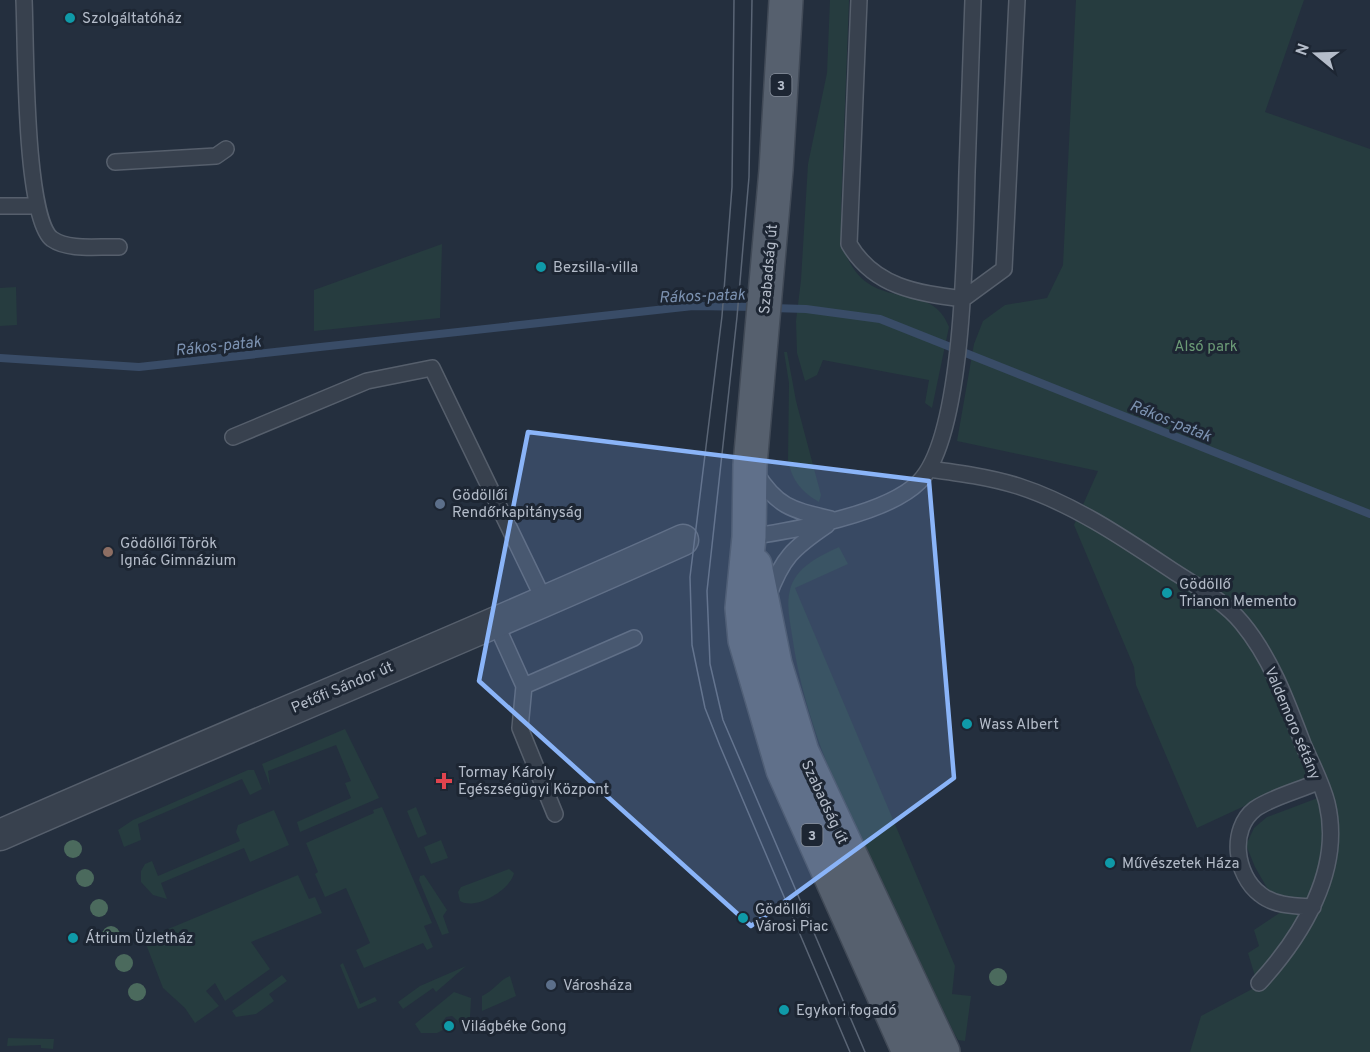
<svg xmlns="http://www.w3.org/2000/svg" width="1370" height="1052" viewBox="0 0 1370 1052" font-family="Overpass,sans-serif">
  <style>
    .green { fill: #263c3f }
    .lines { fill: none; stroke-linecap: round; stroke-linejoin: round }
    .stream { stroke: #394c67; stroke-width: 8 }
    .lane-casing { stroke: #565f6c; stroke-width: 18 }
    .street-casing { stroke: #565f6c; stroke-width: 33 }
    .primary-casing { stroke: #414a57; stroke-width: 36 }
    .lane { stroke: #38414e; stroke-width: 15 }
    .street { stroke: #38414e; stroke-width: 30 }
    .primary { stroke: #56606e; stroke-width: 33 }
    .tram { stroke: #5a6575; stroke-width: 1.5 }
    .tree { fill: #4b6a5d }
    .marked { fill: #8ab4f8; fill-opacity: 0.2; stroke: #8ab4f8; stroke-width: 4.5; stroke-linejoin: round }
    .culture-dot { fill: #0f9aa8; stroke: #1d2633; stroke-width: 2 }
    .service-dot { fill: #5c6f8a; stroke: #1d2633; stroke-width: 2 }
    .education-dot { fill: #8d6e63; stroke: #1d2633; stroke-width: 2 }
    .health-dot { fill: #e0444e; stroke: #1d2633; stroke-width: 2 }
    .labels { text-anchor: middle; stroke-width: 6; stroke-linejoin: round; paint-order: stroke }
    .shield { fill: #1d2633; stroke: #878f9c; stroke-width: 1.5 }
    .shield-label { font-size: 14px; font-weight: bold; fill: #b4bcc9 }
    .poi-label { font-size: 15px; fill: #b4bcc9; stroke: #1d2633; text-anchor: start }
    .street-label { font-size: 15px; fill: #b4bcc9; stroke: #1d2633 }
    .park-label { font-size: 15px; fill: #6b9a76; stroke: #1d2633 }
    .water-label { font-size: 16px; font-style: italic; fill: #7c92b1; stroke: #1d2633 }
  </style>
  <rect width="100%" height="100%" fill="#242f3e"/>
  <!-- green -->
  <path class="green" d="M830 0H849L841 209C842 227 841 248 850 263 877 312 932 280 949 327L932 408 925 403 929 380 823 360 817 375 805 381 797 353 796 321 801 280 808 164 827 73Z
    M1076 0H1304L1265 112 1370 149V1052H1190L1201 1016 1258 986 1248 953 1259 946 1254 930 1281 912 1255 867 1246 845 1254 828 1267 817 1331 793 1322 770 1197 828 1136 685 1134 667 1074 525 1098 471 957 441 974 344 983 321 1005 305 1047 298 1063 265Z
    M442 244 440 318 314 331V290Z
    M16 287 17 325 0 326V288Z
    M784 352H787L796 401 821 495 819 502C802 492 792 481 788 460L789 383Z
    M839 547 848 564 795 588 955 966 952 994 971 996 965 1041 958 1040 954 1033C929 982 904 930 879 878 841 801 804 722 792 635 790 621 786 605 790 590 795 568 819 556 839 547Z
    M345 729 379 798 300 832 297 822 351 798 345 783 351 781 336 745 268 771 270 786 262 764Z
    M248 770H254L262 789 250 795 242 779 138 824 141 840 124 847 118 830 133 820Z
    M382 807 432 923 424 926 433 947 427 950 423 943 364 968 356 950 370 943 346 888 325 897 315 874 318 872 306 843 374 813 373 810Z
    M416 807 427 834 418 838 407 811Z
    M274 810 289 845 250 862 244 848 161 883 167 899 153 895 141 882V871L145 864 152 861 158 876 240 841 236 832 238 825Z
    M441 840 448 858 431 864 424 847Z
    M509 869 514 873C511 889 476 911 460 901L458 892 461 887Z
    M298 875 309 899 315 897 322 913 251 942 270 969 225 1001 215 983 206 991 219 1006 195 1023 185 1008 163 988 144 939Z
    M424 875 447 910 443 916 449 933 442 935 419 880 420 876Z
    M343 963 360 1004 375 997 377 1001 358 1009 340 965Z
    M466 966 436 992 433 988 403 1009 398 1002 420 986Z
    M282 975 287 981 269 994 274 1001 256 1014 236 1017 232 1011Z
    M510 976 516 996 482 1011V996C494 991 499 980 510 976Z
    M454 992 471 998 470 1017 459 1022 452 1016 446 1017 441 1024 443 1030 437 1033H421L415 1024Z
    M8 1038 54 1039 53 1049 41 1048V1045L7 1046Z"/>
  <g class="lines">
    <!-- stream -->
    <path class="stream" d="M772 308 806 309 880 319 1370 514
      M0 358 139 367 693 306 757 307"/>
    <defs>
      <path id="lane" d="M24 0C26 41 24 218 52 239 69 251 99 246 119 247
        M859 0 849 244C874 287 917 293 963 299L1004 269 1017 0
        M115 162 216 156 226 149
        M0 206H35
        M233 437 367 381 432 368 545 602
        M929 469C959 473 989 477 1018 486 1074 504 1125 539 1173 571 1196 586 1224 601 1242 623 1271 658 1287 702 1303 744 1311 763 1322 783 1327 803 1343 870 1302 936 1259 983
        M756 473C778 508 793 510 831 519
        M749 537C794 530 886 515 919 482 965 435 965 240 967 172 969 115 971 57 973 0
        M768 597C782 558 793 548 827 525
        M496 624 524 686 520 728 555 814
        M524 686 634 638
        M1313 907C1295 906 1274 906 1260 894 1235 875 1229 829 1255 809 1270 798 1300 790 1318 782"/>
      <path id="street" d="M0 835C227 735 457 642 683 540"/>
      <path id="primary" d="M786 0 776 170 750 465 749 537 742 608 745 640 783 770 909 1052
        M755 565 775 664 802 752 943 1052"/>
    </defs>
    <!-- lane casing -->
    <use href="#lane" class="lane-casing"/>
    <!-- street casing -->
    <use href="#street" class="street-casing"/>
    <!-- primary casing -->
    <use href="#primary" class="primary-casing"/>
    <!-- lane -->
    <use href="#lane" class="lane"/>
    <!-- street -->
    <use href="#street" class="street"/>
    <!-- primary -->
    <use href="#primary" class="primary"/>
    <!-- tram -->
    <path class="tram" d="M734 0 732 187 722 316 690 577 692 645 705 708 720 746 850 1052
      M752 0 749 177 737 317 707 591 710 664 723 720 865 1052"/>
  </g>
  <!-- trees -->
  <g class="tree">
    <circle cx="73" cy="849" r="9"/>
    <circle cx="85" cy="878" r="9"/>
    <circle cx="99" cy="908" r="9"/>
    <circle cx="111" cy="935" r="9"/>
    <circle cx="124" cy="963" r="9"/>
    <circle cx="998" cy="977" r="9"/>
    <circle cx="137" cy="992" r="9"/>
  </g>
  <!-- marked area -->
  <path class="marked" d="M528 432 929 481 954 778 751 926 479 681Z"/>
  <!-- markers -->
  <g class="culture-dot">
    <circle cx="70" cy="18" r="6"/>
    <circle cx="541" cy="267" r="6"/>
    <circle cx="1167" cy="593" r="6"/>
    <circle cx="967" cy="724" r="6"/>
    <circle cx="1110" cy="863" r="6"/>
    <circle cx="743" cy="918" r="6"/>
    <circle cx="73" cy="938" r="6"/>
    <circle cx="784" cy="1010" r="6"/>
    <circle cx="449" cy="1026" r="6"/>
  </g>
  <g class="service-dot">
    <circle cx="440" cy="504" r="6"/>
    <circle cx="551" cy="985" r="6"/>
  </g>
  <circle class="education-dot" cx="108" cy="552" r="6"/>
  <path class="health-dot" d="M441 772h6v6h6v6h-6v6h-6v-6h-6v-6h6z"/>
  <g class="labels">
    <!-- shield labels -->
    <g class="shield">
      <rect x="770.5" y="74" width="21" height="22" rx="4.5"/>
      <rect x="801.5" y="824" width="21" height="22" rx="4.5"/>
    </g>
    <g class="shield-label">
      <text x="781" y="90">3</text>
      <text x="812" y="840">3</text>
    </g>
    <!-- poi labels -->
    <g class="poi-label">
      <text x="82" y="23">Szolgáltatóház</text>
      <text x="553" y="272">Bezsilla-villa</text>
      <text x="452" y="500">Gödöllői<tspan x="452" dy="17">Rendőrkapitányság</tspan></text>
      <text x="120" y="548">Gödöllői Török<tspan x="120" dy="17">Ignác Gimnázium</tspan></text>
      <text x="1179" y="589">Gödöllő<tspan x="1179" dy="17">Trianon Memento</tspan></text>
      <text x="979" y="729">Wass Albert</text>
      <text x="458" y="777">Tormay Károly<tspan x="458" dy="17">Egészségügyi Központ</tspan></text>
      <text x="1122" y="868">Művészetek Háza</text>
      <text x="755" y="914">Gödöllői<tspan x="755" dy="17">Városi Piac</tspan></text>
      <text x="85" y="943">Átrium Üzletház</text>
      <text x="563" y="990">Városháza</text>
      <text x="796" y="1015">Egykori fogadó</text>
      <text x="461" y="1031">Világbéke Gong</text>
    </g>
    <!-- street labels -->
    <g class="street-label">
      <text transform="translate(768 269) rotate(-85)" y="5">Szabadság út</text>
      <text transform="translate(342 687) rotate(-23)" y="5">Petőfi Sándor út</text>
      <text transform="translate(1293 723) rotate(67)" y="5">Valdemoro sétány</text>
      <text transform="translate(825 802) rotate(65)" y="5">Szabadság út</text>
    </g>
    <!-- park labels -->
    <g class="park-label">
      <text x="1206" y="351">Alsó park</text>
    </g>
    <!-- water labels -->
    <g class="water-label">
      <text transform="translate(702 295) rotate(-2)" y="6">Rákos-patak</text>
      <text transform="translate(218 345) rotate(-6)" y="6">Rákos-patak</text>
      <text transform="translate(1171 420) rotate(22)" y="6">Rákos-patak</text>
    </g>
  </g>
  <!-- north arrow -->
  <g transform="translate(1316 54) rotate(289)" stroke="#1d2633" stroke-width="4.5" paint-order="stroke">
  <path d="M0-4.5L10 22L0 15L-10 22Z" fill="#b4bcc9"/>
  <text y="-9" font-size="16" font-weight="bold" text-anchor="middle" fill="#b4bcc9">N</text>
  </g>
</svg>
